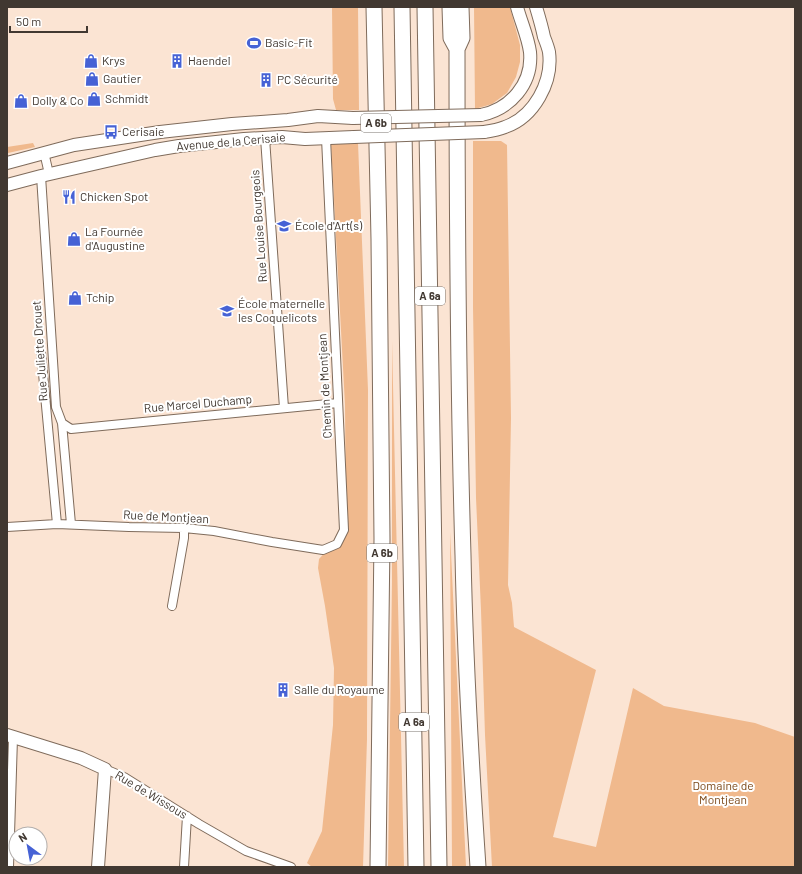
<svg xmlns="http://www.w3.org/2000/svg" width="802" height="874" viewBox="0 0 802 874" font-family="Barlow,sans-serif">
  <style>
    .green { fill: #f0b98d }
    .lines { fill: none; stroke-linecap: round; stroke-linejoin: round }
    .street-casing { stroke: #7f6b5b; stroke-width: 10 }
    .secondary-casing { stroke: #7f6b5b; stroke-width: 14 }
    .highway-casing { stroke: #7f6b5b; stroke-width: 17 }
    .street { stroke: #fff; stroke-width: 8 }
    .secondary { stroke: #fff; stroke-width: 12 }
    .highway { stroke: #fff; stroke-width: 15 }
    .secondary-bridge-casing { stroke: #7f6b5b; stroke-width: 14; stroke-linecap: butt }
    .secondary-bridge { stroke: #fff; stroke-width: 12 }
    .labels { text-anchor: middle; stroke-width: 4; stroke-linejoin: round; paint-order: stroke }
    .shield { fill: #fff; stroke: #7a746f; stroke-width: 1 }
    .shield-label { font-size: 11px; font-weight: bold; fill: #413831 }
    .poi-label { font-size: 12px; fill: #413831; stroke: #fff; text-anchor: start }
    .street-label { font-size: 12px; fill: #413831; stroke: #fff }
    .park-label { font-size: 12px; fill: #7b4717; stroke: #fff }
  </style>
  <rect width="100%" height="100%" fill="#fbe4d3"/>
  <!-- green -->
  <path class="green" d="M332 7H358L359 110H336L333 99Z
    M474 7H510L520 45V62L516 77 507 93 492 104 475 109Z
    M473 141H501L507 145 511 418 508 585 512 603 514 627 596 670 553 837 596 847 633 688 664 706 755 723 795 737V867H492L485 735 481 610 476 498 473 307Z
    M33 143 35 147 8 153 7 147Z
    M358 143 368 390 367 739 363 867H312L307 863 322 831 333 725 334 668 325 606 318 568 319 559 344 532 346 521 345 405 331 144Z
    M392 341 404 867H388L392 582Z
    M450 532 466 867H452Z"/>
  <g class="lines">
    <defs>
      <path id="street" d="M265 138 284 408
        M44 152 49 174
        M41 176 56 407 62 423 71 524
        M41 352 57 524
        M62 423 71 429 338 403
        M7 527 57 524 129 527 184 528 214 531 272 542 323 550 337 544 344 530 326 138
        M172 606 184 538V528
        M105 769 124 777 199 824 246 851 291 867
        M9 867 13 738
        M184 867 187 816"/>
      <path id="secondary" d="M481 115C510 109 533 84 530 52 528 37 521 22 517 7
        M484 132C491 131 498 130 505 127 534 117 553 82 549 52 548 47 546 42 544 37 542 27 539 17 536 7
        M7 163 74 145 160 132 232 124 288 120 318 116 353 118
        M7 185 41 176 155 150 179 146 244 139 282 137 305 139 354 137
        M7 735 81 758 105 769 98 867"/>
      <path id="highway" d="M374 7 379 239 382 539 378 867
        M402 7 416 867
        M425 7 439 867
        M450 7 451 38 457 49
        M461 7 462 38 457 49C457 218 458 386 463 555 465 659 471 763 478 867"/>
    </defs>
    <!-- street casing -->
    <use href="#street" class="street-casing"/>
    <!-- secondary casing -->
    <use href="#secondary" class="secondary-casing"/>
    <!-- highway casing -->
    <use href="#highway" class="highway-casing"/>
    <!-- street -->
    <use href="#street" class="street"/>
    <!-- secondary -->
    <use href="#secondary" class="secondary"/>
    <!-- highway -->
    <use href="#highway" class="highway"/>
    <defs>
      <path id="secondary-bridge" d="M353 118 481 115
        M354 137 484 132"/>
    </defs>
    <!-- secondary-bridge casing -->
    <use href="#secondary-bridge" class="secondary-bridge-casing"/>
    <!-- secondary-bridge -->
    <use href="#secondary-bridge" class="secondary-bridge"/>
  </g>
  <!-- icons -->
  <defs>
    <symbol id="stadium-bare" viewBox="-9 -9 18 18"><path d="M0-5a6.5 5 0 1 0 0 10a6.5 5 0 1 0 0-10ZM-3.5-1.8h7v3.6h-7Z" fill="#4662d5" stroke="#fff" stroke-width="2.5" paint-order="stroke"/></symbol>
    <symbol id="shop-bare" viewBox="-9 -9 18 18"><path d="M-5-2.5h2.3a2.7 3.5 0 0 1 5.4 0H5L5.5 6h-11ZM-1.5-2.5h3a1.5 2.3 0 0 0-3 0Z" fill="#4662d5" stroke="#fff" stroke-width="2.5" paint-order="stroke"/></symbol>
    <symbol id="building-bare" viewBox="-9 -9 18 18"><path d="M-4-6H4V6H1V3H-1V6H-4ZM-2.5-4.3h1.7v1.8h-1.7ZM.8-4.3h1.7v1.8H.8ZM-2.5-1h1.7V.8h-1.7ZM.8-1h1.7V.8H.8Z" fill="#4662d5" stroke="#fff" stroke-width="2.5" paint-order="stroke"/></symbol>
    <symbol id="bus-bare" viewBox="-9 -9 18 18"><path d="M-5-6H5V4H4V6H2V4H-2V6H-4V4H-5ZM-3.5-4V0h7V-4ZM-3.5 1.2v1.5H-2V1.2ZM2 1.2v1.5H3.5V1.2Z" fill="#4662d5" stroke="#fff" stroke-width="2.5" paint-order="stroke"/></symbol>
    <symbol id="restaurant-bare" viewBox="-9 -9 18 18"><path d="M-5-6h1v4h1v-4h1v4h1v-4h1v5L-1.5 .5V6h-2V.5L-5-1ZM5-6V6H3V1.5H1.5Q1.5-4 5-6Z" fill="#4662d5" stroke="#fff" stroke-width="2.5" paint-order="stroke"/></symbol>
    <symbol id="university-bare" viewBox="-9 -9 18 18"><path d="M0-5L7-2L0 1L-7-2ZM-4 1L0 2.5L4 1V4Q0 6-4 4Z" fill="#4662d5" stroke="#fff" stroke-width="2.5" paint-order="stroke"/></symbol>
    <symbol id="school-bare" viewBox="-9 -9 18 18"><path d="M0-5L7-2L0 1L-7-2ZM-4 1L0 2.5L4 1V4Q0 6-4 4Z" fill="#4662d5" stroke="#fff" stroke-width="2.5" paint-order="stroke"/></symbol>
  </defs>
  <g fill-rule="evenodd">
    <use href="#stadium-bare" x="244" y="33" width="20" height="20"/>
    <use href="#shop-bare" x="81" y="51" width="20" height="20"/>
    <use href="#building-bare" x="167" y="51" width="20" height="20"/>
    <use href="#shop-bare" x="82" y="69" width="20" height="20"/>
    <use href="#building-bare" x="256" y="70" width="20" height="20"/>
    <use href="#shop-bare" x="84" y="89" width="20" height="20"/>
    <use href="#shop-bare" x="11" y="91" width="20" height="20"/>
    <use href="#bus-bare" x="101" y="122" width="20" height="20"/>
    <use href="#restaurant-bare" x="59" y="187" width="20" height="20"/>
    <use href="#university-bare" x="274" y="216" width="20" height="20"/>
    <use href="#shop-bare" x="64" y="229" width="20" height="20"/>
    <use href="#shop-bare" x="65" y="288" width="20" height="20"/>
    <use href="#school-bare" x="217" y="301" width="20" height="20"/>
    <use href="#building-bare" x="273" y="680" width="20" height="20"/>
  </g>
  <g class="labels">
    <!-- shield labels -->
    <g class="shield">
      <rect x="361" y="114" width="30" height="18" rx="3"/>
      <rect x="415" y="287" width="30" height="18" rx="3"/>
      <rect x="367" y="544" width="30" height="18" rx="3"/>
      <rect x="399" y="713" width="30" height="18" rx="3"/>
    </g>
    <g class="shield-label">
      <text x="376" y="127">A 6b</text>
      <text x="430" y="300">A 6a</text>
      <text x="382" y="557">A 6b</text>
      <text x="414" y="726">A 6a</text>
    </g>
    <!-- poi labels -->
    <g class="poi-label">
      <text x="265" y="47">Basic-Fit</text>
      <text x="102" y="65">Krys</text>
      <text x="188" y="65">Haendel</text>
      <text x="103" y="83">Gautier</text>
      <text x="277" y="84">PC Sécurité</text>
      <text x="105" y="103">Schmidt</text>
      <text x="32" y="105">Dolly &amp; Co</text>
      <text x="122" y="136">Cerisaie</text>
      <text x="80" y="201">Chicken Spot</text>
      <text x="295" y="230">École d'Art(s)</text>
      <text x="85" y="236">La Fournée<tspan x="85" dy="14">d'Augustine</tspan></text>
      <text x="86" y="302">Tchip</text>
      <text x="238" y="308">École maternelle<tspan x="238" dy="14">les Coquelicots</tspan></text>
      <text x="294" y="694">Salle du Royaume</text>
    </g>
    <!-- street labels -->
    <g class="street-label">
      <text transform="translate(231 142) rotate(-5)" y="4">Avenue de la Cerisaie</text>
      <text transform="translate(259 226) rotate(-94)" y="4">Rue Louise Bourgeois</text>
      <text transform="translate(40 351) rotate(-94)" y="4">Rue Juliette Drouet</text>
      <text transform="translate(325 386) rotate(-93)" y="4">Chemin de Montjean</text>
      <text transform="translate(198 404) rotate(-5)" y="4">Rue Marcel Duchamp</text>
      <text transform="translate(166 517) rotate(3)" y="4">Rue de Montjean</text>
      <text transform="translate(151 795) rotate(31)" y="4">Rue de Wissous</text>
    </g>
    <!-- park labels -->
    <g class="park-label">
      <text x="723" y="790">Domaine de<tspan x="723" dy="14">Montjean</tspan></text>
    </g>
  </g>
  <!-- border -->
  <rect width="802" height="874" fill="none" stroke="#413831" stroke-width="16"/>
  <!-- north arrow -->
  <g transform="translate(28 846) rotate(328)"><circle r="19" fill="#ffffff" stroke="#b3afad"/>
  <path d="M0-3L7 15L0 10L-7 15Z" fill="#4662d5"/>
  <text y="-6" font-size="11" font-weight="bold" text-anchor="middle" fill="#413831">N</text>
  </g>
  <!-- scale -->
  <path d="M10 26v6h77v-6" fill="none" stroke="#413831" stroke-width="2"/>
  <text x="16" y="26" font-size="12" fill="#413831" stroke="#ffffff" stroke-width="3" paint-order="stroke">50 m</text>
</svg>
